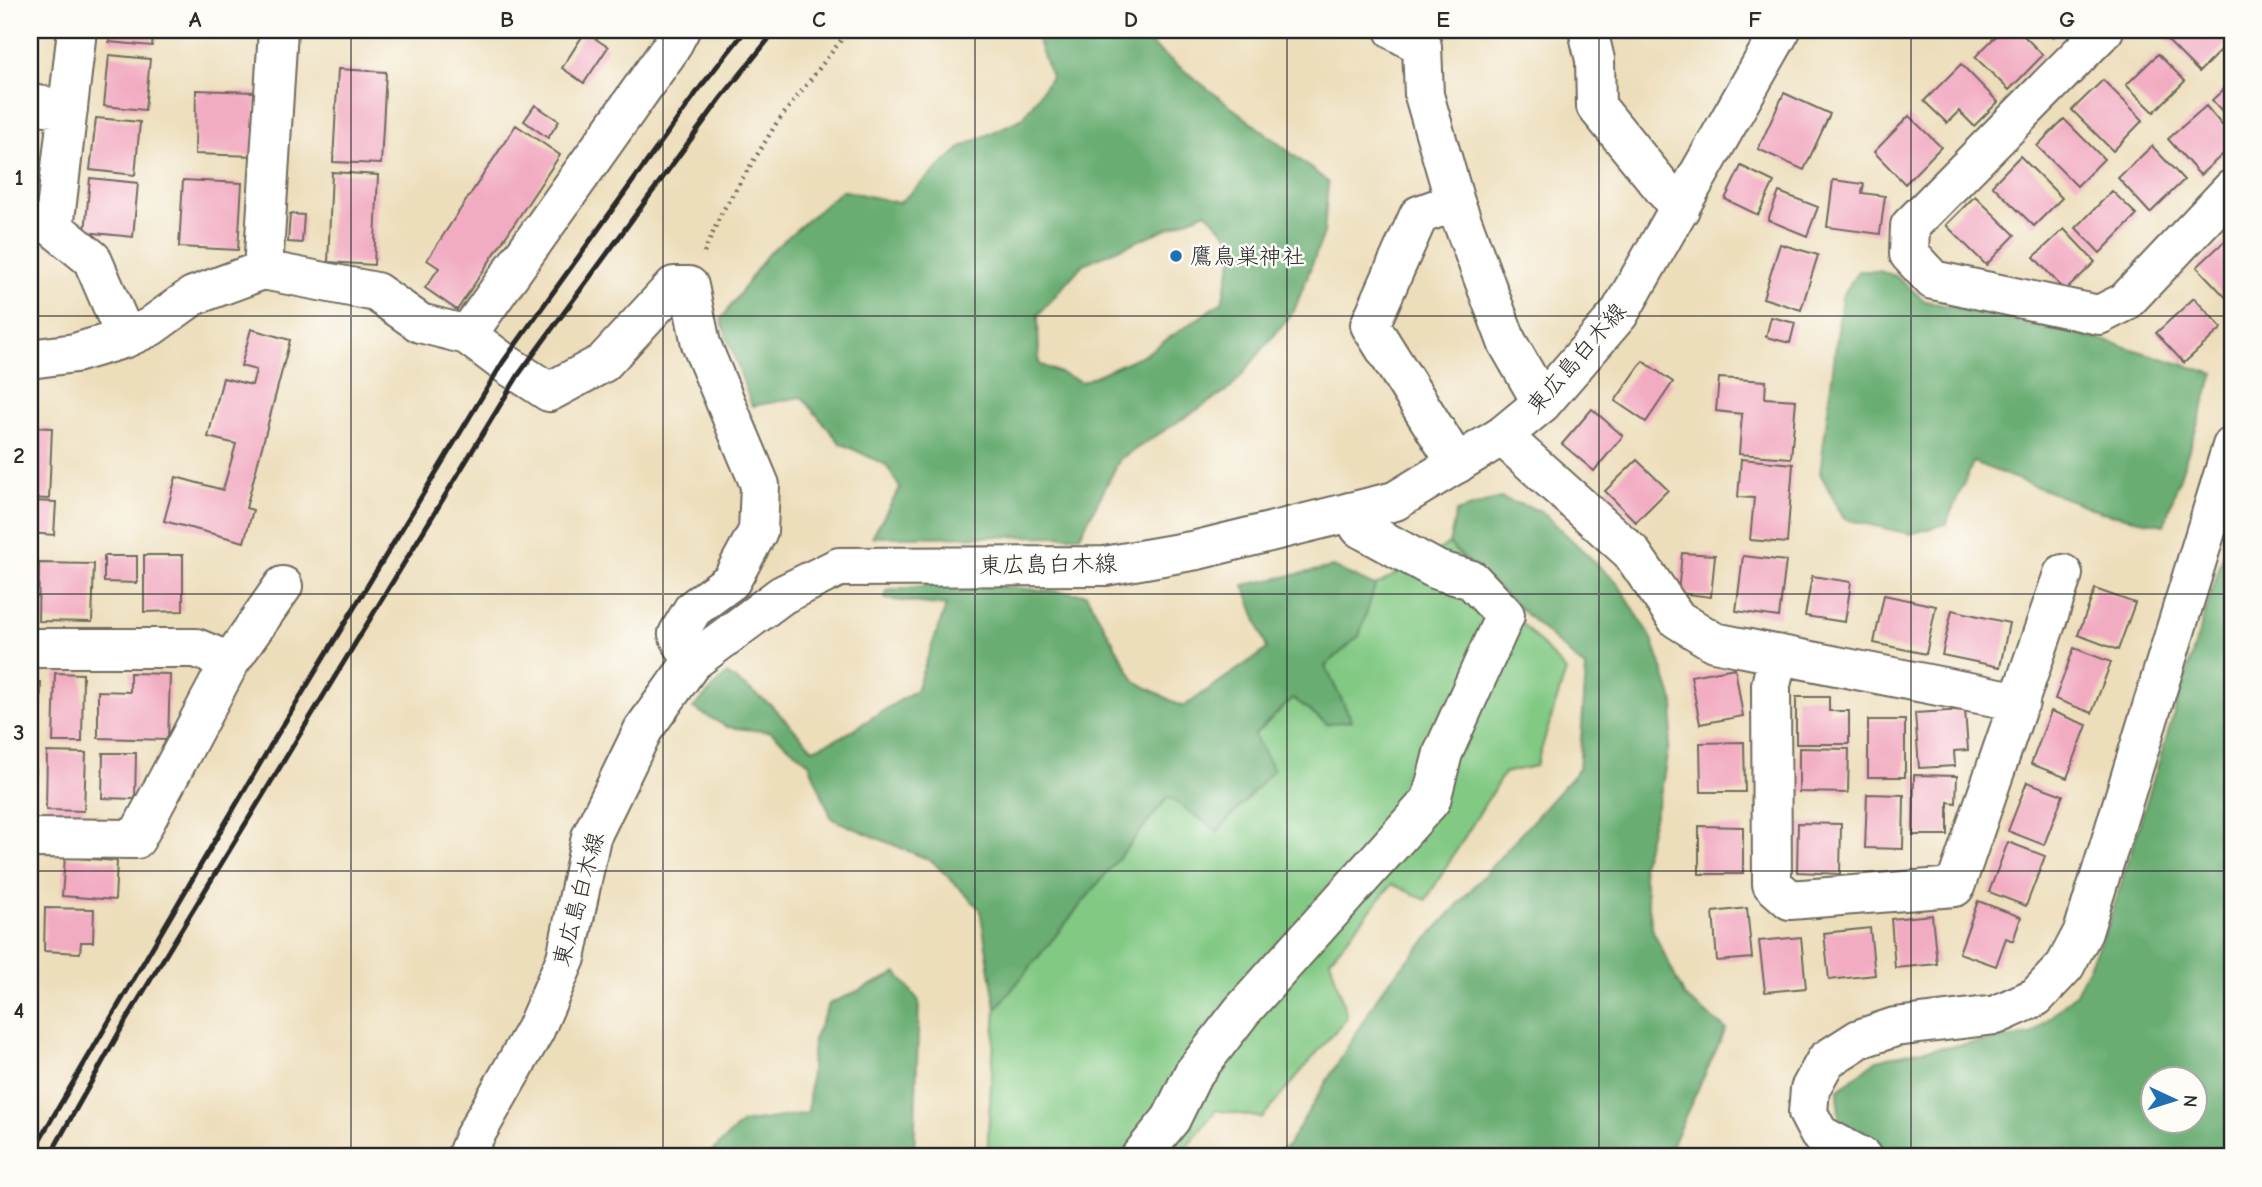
<svg xmlns="http://www.w3.org/2000/svg" width="2262" height="1187" viewBox="0 0 2262 1187" font-family="'Comic Neue','Klee One',sans-serif">
  <style>
    .green { fill: #82c984; stroke: #567a58; stroke-width: 2 }
    .forest { fill: #69ad72; stroke: #4a6c4e; stroke-width: 2; fill-rule: evenodd }
    .building { fill: #f2acc2 }
    .lines { fill: none; stroke-linecap: round; stroke-linejoin: round }
    .minor-casing { stroke: #6f6a5d; stroke-width: 42 }
    .major-casing { stroke: #6f6a5d; stroke-width: 42 }
    .path { stroke: #6f6a5d; stroke-width: 4.5; stroke-dasharray: 2 5; stroke-linecap: butt }
    .minor { stroke: #fff; stroke-width: 38 }
    .major { stroke: #fff; stroke-width: 38 }
    .rail { stroke: #2b2b2b; stroke-width: 5 }
    .grid { fill: none; stroke: #2b2b2b; stroke-width: 2; stroke-opacity: 0.55 }
    .poi-dot { fill: #1f6fb2; stroke: #fdfcf7; stroke-width: 2.5 }
    .labels { text-anchor: middle; stroke-width: 5; stroke-linejoin: round; paint-order: stroke }
    .poi-label { font-size: 23px; fill: #2b2b2b; stroke: #fdfcf7; text-anchor: start }
    .street-label { font-size: 23px; fill: #2b2b2b; stroke: #fdfcf7 }
    .neatline { fill: none; stroke: #2b2b2b; stroke-width: 2.5 }
    .grid-label { font-size: 23px; text-anchor: middle; font-weight: bold; fill: #2b2b2b }
  </style>
  <rect width="100%" height="100%" fill="#fdfcf7"/>
  <filter id="ink" filterUnits="userSpaceOnUse"><feTurbulence type="fractalNoise" baseFrequency=".0143" numOctaves="2"/><feDisplacementMap in="SourceGraphic" scale="14" xChannelSelector="R" yChannelSelector="G"/><feConvolveMatrix kernelMatrix="1 2 1 2 8 2 1 2 1" color-interpolation-filters="sRGB"/></filter>
  <filter id="wash" filterUnits="userSpaceOnUse"><feTurbulence type="fractalNoise" baseFrequency=".00686" numOctaves="4" result="noise"/><feDisplacementMap in="SourceGraphic" scale="28" xChannelSelector="R" yChannelSelector="G"/><feGaussianBlur stdDeviation="1.57" result="paint"/><feColorMatrix in="noise" values="0 0 0 0 0 0 0 0 0 0 0 0 0 0 0 0 0 1.4 0 .05"/><feComposite in="paint" operator="in"/></filter>
  <g filter="url(#wash)">
    <rect width="100%" height="100%" fill="#eddebb"/>
    <!-- green -->
    <path class="green" d="M1449 544 1566 671 1536 766 1504 773 1426 900 1392 884 1330 959 1347 1017 1262 1118 1216 1110 1179 1157H988V1132L996 1009 1168 797 1254 735 1293 698 1327 724 1325 666 1359 636 1375 586Z"/>
    <!-- forest -->
    <path class="forest" d="M1034 30H1132L1328 182 1324 233 1294 311 1231 388 1120 459 1080 536 872 537 900 488 886 465 840 443 802 397 752 406 721 320 767 255 842 190 899 203 963 146 1023 118 1051 77ZM1206 212 1236 243 1222 302 1147 353 1082 382 1039 364 1038 315 1083 264Z
      M1858 271H1879L1896 276 1925 301 2106 341 2214 374 2164 525 2101 512 1973 462 1946 524 1910 534 1844 519 1820 473 1842 297Z
      M1500 498 1541 511 1618 584 1652 639 1675 706 1662 786 1642 866 1653 931 1685 997 1726 1029 1666 1157H1263L1287 1147 1383 988 1579 769 1586 669 1449 544 1456 512Z
      M2232 526V1157H1888L1889 1153 1839 1120 1838 1090 1877 1060 1917 1051 2031 1035 2076 993 2108 926ZM2154 1078H2196V1120H2154Z
      M1333 567 1375 586 1359 636 1325 666 1352 721 1327 724 1293 698 1254 735 1273 770 1218 831 1168 797 996 1009 980 909 932 861 832 819 809 763 771 732 727 727 693 708 727 674 771 705 813 749 843 736 916 690 946 606 885 599 887 591 950 582 1086 594 1135 681 1183 707 1267 649 1244 585Z
      M897 973 919 1001 914 1157H706L742 1123 808 1113 813 1040 829 1004Z"/>
    <g id="blocks">
      <!-- building -->
      <path class="building" d="M111 30H154L152 46 109 42Z
        M2002 30H2018L2043 55 2009 90 1975 57Z
        M2046 30H2060L2053 37Z
        M2168 30H2214L2228 43 2199 72 2162 35Z
        M585 32 608 47 584 83 562 68Z
        M30 36H37L34 80 30 79Z
        M2158 54 2185 81 2154 112 2126 85Z
        M109 55 150 59 145 110 104 106Z
        M1961 64 1998 102 1974 126 1959 111 1947 123 1924 101Z
        M338 69 386 72 381 164 333 162Z
        M2103 80 2143 120 2113 151 2072 110Z
        M2232 82V122L2212 100Z
        M196 90 256 92 255 156 195 154Z
        M1784 93 1830 114 1804 170 1758 149Z
        M535 105 559 121 548 138 524 121Z
        M2206 106 2232 137V146L2200 175 2168 139Z
        M1909 116 1941 147 1905 184 1874 152Z
        M96 118 140 122 135 175 90 170Z
        M2064 119 2104 159 2077 186 2037 146Z
        M516 125 560 155 457 310 425 288 439 268 427 260Z
        M2152 146 2184 180 2150 213 2118 178Z
        M2020 156 2062 198 2034 226 1992 185Z
        M1741 166 1774 182 1758 215 1725 199Z
        M332 172 378 175 374 265 328 262Z
        M90 178 138 183 133 237 85 232Z
        M183 180 242 183 238 250 179 247Z
        M1833 180 1864 184 1862 193 1885 196 1880 234 1827 227Z
        M2112 191 2137 215 2100 253 2076 228Z
        M1779 192 1818 207 1807 236 1768 220Z
        M1975 196 2015 235 1986 265 1946 225Z
        M290 214 304 215 302 243 288 242Z
        M2064 229 2095 262 2065 291 2034 257Z
        M2232 234V304L2197 267Z
        M1780 244 1818 255 1801 310 1763 298Z
        M2194 298 2222 328 2184 363 2156 333Z
        M1771 317 1795 323 1790 343 1766 337Z
        M251 329 290 340 246 508 253 510 244 542 164 521 176 477 223 490 236 444 208 437 223 378 252 385 256 370 241 366Z
        M1643 361 1673 382 1646 422 1615 401Z
        M1719 378 1766 381 1765 398 1796 400 1791 458 1739 454 1742 414 1716 411Z
        M1592 409 1623 436 1594 471 1562 444Z
        M30 427 52 428 49 499 30 498Z
        M1741 459 1793 464 1787 543 1750 540 1754 498 1738 497Z
        M1637 460 1668 490 1636 522 1605 491Z
        M30 501 56 502 54 535 30 533Z
        M1682 553 1715 555 1711 597 1678 593Z
        M144 555H183V611L144 612Z
        M104 556H137V583L104 582Z
        M1743 556 1786 561 1779 617 1736 611Z
        M39 563 94 564 92 622 38 621Z
        M1812 576 1851 582 1845 622 1805 616Z
        M2095 589 2135 603 2118 650 2078 635Z
        M1884 595 1936 606 1926 654 1874 643Z
        M1952 610 2009 623 2000 667 1942 655Z
        M2074 648 2111 662 2092 713 2055 699Z
        M1735 668 1743 716 1700 724 1691 676Z
        M55 673 83 674 82 742H53Z
        M130 673 170 674 168 740 98 738V691L130 692Z
        M30 682H41L39 738 30 737Z
        M1796 697H1829V711H1849V744H1796Z
        M1965 710 1968 750 1954 751 1955 766 1919 768 1915 713Z
        M2051 711 2087 725 2067 778 2031 764Z
        M1868 720H1905V777H1868Z
        M1744 742 1745 792H1701L1700 743Z
        M1799 748 1849 749 1848 793 1799 792Z
        M47 752 86 753 84 811 46 810Z
        M103 753H136L135 799 102 798Z
        M30 755H35L34 812H30Z
        M1914 775 1957 776 1956 803 1948 802V835H1913Z
        M2027 782 2063 795 2044 845 2008 831Z
        M1867 794 1904 795 1903 849 1865 848Z
        M1798 823 1841 824 1840 874 1797 872Z
        M1699 826 1743 827V874H1699Z
        M2008 842 2045 856 2026 906 1989 892Z
        M65 857 117 861 115 900 62 896Z
        M1978 901 2021 917 2013 941 2006 938 1996 966 1959 953Z
        M45 908 94 909 93 942H81L80 953 44 951Z
        M1747 908 1752 958 1717 961 1713 912Z
        M1932 915 1937 964 1895 968 1891 919Z
        M1870 928 1875 975 1829 980 1824 933Z
        M1801 937 1806 988 1765 992 1759 941Z"/>
    </g>
  </g>
  <g filter="url(#ink)">
    <use href="#blocks" fill-opacity="0" stroke="#6f6a5d" stroke-width="2"/>
    <g class="lines">
      <defs>
        <path id="minor" d="M77 30 54 228 92 259 126 338
          M1394 30 1422 46 1424 95 1455 202 1507 342 1542 403
          M1588 30 1595 60 1596 106 1680 209
          M2104 30 1910 226 1909 254 1933 280 2099 315 2125 302 2232 189
          M30 104 68 109
          M1455 202 1419 215 1370 325 1457 464
          M263 270 278 30
          M467 335 670 49 680 30
          M30 359 75 353 126 338 150 327 193 296 263 270 376 292 420 323 467 335 503 362 549 392 603 363 674 286H689L701 344 760 485 758 531 731 581 693 609 678 634 692 662
          M1502 436 1631 552 1677 619 1714 642 2020 702
          M30 648H196L230 662
          M1778 655 1771 685 1772 884 1790 900 1955 887 2063 574
          M30 838 136 839 230 662 283 586
          M1140 1157 1171 1119 1193 1074 1242 1011 1431 800 1443 753 1505 615 1472 580 1437 570 1360 528 1350 512
          M1862 1157 1819 1134 1808 1113 1810 1089 1826 1060 1859 1039 1895 1027 1996 1015 2036 997 2065 966 2083 932 2232 446"/>
        <path id="major" d="M466 1157 474 1137 535 1030 566 958 591 837 643 730 692 662 782 595 839 567 1105 566 1197 550 1395 501 1502 436 1542 403 1619 314 1781 30"/>
      </defs>
      <!-- minor casing -->
      <use href="#minor" class="minor-casing"/>
      <!-- major casing -->
      <use href="#major" class="major-casing"/>
      <!-- path -->
      <path class="path" d="M704 253 722 212 776 124 849 30"/>
      <!-- minor -->
      <use href="#minor" class="minor"/>
      <!-- major -->
      <use href="#major" class="major"/>
      <!-- rail -->
      <path class="rail" d="M30 1156 271 745 503 362 702 85 746 30
        M49 1157 125 1022 519 374 721 98 776 30"/>
    </g>
  </g>
  <!-- grid -->
  <path class="grid" d="M351 30V1157M663 30V1157M975 30V1157M1287 30V1157M1599 30V1157M1911 30V1157M30 316H2232M30 594H2232M30 871H2232"/>
  <!-- markers -->
  <circle class="poi-dot" cx="1176" cy="256" r="7"/>
  <g class="labels">
    <!-- poi labels -->
    <g class="poi-label">
      <text x="1190" y="264">鷹鳥巣神社</text>
    </g>
    <!-- street labels -->
    <g class="street-label">
      <text transform="translate(1576 358) rotate(-49)" y="8">東広島白木線</text>
      <text transform="translate(1048 564) rotate(-1)" y="8">東広島白木線</text>
      <text transform="translate(578 899) rotate(-75)" y="8">東広島白木線</text>
    </g>
  </g>
  <!-- margin -->
  <rect width="2262" height="1187" fill="none" stroke="#fdfcf7" stroke-width="77"/>
  <!-- north arrow -->
  <g transform="translate(2174 1100) rotate(94)"><circle r="33" fill="#fdfcf7" stroke="#a9a8a5" stroke-width="2"/>
  <path d="M0-5L12 26L0 18L-12 26Z" fill="#1f6fb2"/>
  <text y="-10" font-size="19" font-weight="bold" text-anchor="middle" fill="#2b2b2b">N</text>
  </g>
  <rect x="38" y="38" width="2186" height="1110" class="neatline"/>
  <g class="grid-label">
    <text x="195" y="27">A</text>
    <text x="507" y="27">B</text>
    <text x="819" y="27">C</text>
    <text x="1131" y="27">D</text>
    <text x="1443" y="27">E</text>
    <text x="1755" y="27">F</text>
    <text x="2067" y="27">G</text>
    <text x="19" y="185">1</text>
    <text x="19" y="463">2</text>
    <text x="19" y="740">3</text>
    <text x="19" y="1018">4</text>
  </g>
</svg>
